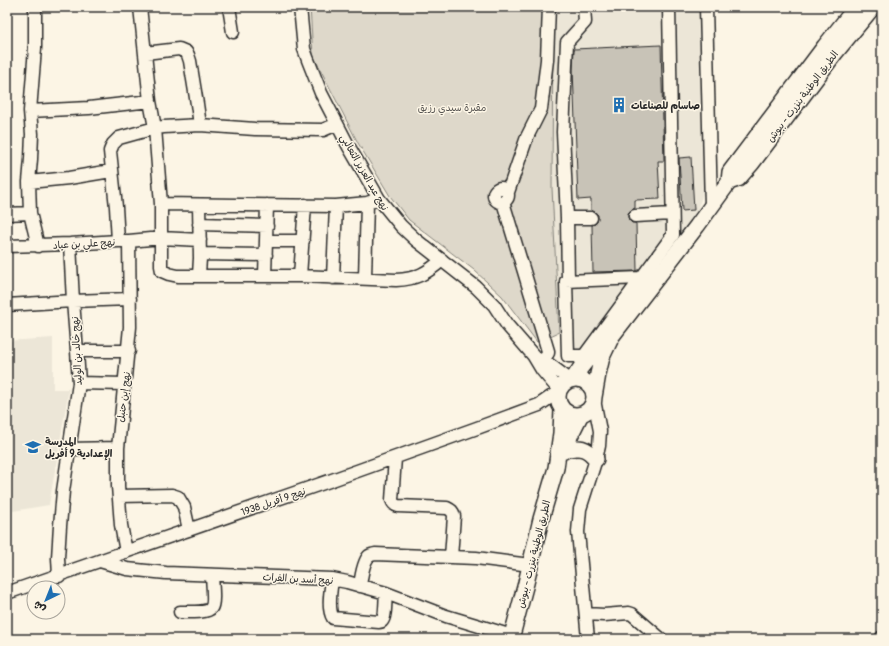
<svg xmlns="http://www.w3.org/2000/svg" width="889" height="646" viewBox="0 0 889 646" font-family="Pangolin,'Playpen Sans Arabic',sans-serif">
  <style>
    .built { fill: #ece6d7 }
    .green { fill: #ded8ca; stroke: #84827a }
    .building { fill: #c8c3b7; stroke: #2b2b2b }
    .lines { fill: none; stroke-linecap: round; stroke-linejoin: round }
    .minor-casing { stroke: #2b2b2b; stroke-width: 15 }
    .major-casing { stroke: #2b2b2b; stroke-width: 18 }
    .minor { stroke: #fcf5e5; stroke-width: 12 }
    .major { stroke: #fcf5e5; stroke-width: 15 }
    .labels { text-anchor: middle; stroke-width: 3; stroke-linejoin: round; paint-order: stroke }
    .street-label { font-size: 10px; fill: #2b2b2b; stroke: #fcf5e5 }
    .poi-label { font-size: 10px; font-weight: bold; fill: #2b2b2b; stroke: #fcf5e5; text-anchor: start }
    .park-label { font-size: 10px; fill: #585653; stroke: #fcf5e5 }
  </style>
  <rect width="100%" height="100%" fill="#fcf5e5"/>
  <filter id="ink" filterUnits="userSpaceOnUse"><feTurbulence type="fractalNoise" baseFrequency=".025" numOctaves="2"/><feDisplacementMap in="SourceGraphic" scale="8" xChannelSelector="R" yChannelSelector="G"/><feConvolveMatrix kernelMatrix="1 2 1 2 8 2 1 2 1" color-interpolation-filters="sRGB"/></filter>
  <g filter="url(#ink)">
    <!-- built -->
    <path class="built" d="M553 7H699L705 188 698 208 685 232 583 353 562 355 552 198Z
      M53 338V389H69L49 505 7 512V341Z"/>
    <!-- green -->
    <path class="green" d="M310 7H553L552 188 559 332 537 342 502 296 474 270 409 220 390 196 358 143 313 55Z"/>
    <!-- building -->
    <path class="building" d="M661 45 664 161H658L660 199 635 200V208L631 210 628 213V217L629 220 632 223H636L637 271 593 272 592 225 595 224 597 222 598 218V215L595 212 591 210V199L578 200 573 69 574 49Z
      M691 157 694 210 682 211 679 158Z"/>
    <g class="lines">
      <defs>
        <path id="minor" d="M35 7V48L30 111 32 134 31 159 29 182 30 213 38 246
          M140 7 150 101 155 128 161 204V266L162 271 169 274 178 276H300L396 280C417 279 427 273 442 260
          M229 7 233 32
          M300 7 304 49 308 60 321 93 349 147 379 199 401 226 416 240 476 287 494 305 507 325 533 355 542 370 559 390
          M706 7 711 206
          M145 53 179 49 186 52 188 55 190 61 197 104 200 125
          M30 111 89 108 150 101
          M29 182 69 178 111 171
          M494 195a7 7 0 1 1 14 0a7 7 0 1 1-14 0Z
          M508 192 527 137 541 109 547 60 549 7
          M503 202 548 351V353L543 360
          M161 204 336 206 367 203 379 199
          M7 214 30 213
          M635 216 672 214
          M567 218H591
          M199 224 267 226
          M118 241 116 207 110 151 113 144 119 138 155 128 164 127 200 125 255 129 323 130 337 124
          M266 241H303
          M7 246 70 244 118 241H129L161 238 200 240
          M200 254 266 255
          M199 275 200 258 199 205
          M265 276 267 205
          M300 276 305 205
          M333 278 336 206
          M365 278 367 203
          M641 278 566 281 568 356H584L673 235 669 7
          M568 281 567 218 563 132 567 42 585 22 584 7
          M7 305 73 301 130 299
          M77 351H129
          M536 357 550 365 570 380
          M79 383 124 384
          M69 449 118 448
          M395 458 392 500C393 503 394 505 398 506L447 508C451 510 453 511 454 516L451 557
          M119 496 172 495 178 497 184 507 189 530
          M126 552 121 525 118 486V448L130 327 129 241
          M100 561 127 569 166 573 332 579 347 582 386 593 446 616 476 625 512 636
          M59 576 58 558 60 526 63 491 79 383 77 351 73 301 70 244
          M332 579C331 589 327 609 333 618L379 622C380 622 381 622 382 621 386 617 385 599 386 593
          M360 586C361 578 363 562 369 556 371 555 372 555 375 554L451 557 476 558 530 565
          M7 593 332 480 477 428 539 405 558 392
          M180 612C187 612 208 613 211 608 215 603 212 582 212 575
          M586 614 604 615 629 613 632 614 661 639
          M588 639 578 532 580 509 596 459 599 446 600 431 594 400
          M881 639 882 637"/>
        <path id="major" d="M729 182 738 179 752 163 835 53 873 7
          M573 379C582 365 593 351 607 340
          M558 397a18 18 0 1 1 36 0a18 18 0 1 1-36 0Z
          M594 397 598 374 602 357 612 336 697 226 729 182 730 172 825 46 856 7
          M564 450C580 446 586 447 596 459
          M564 451 571 434 581 414
          M511 639 526 583 541 519 556 468 561 433 562 409"/>
      </defs>
      <!-- minor casing -->
      <use href="#minor" class="minor-casing"/>
      <!-- major casing -->
      <use href="#major" class="major-casing"/>
      <!-- minor -->
      <use href="#minor" class="minor"/>
      <!-- major -->
      <use href="#major" class="major"/>
    </g>
  </g>
  <!-- icons -->
  <defs>
    <symbol id="building-bare" viewBox="-9 -9 18 18"><path d="M-4-6H4V6H1V3H-1V6H-4ZM-2.5-4.3h1.7v1.8h-1.7ZM.8-4.3h1.7v1.8H.8ZM-2.5-1h1.7V.8h-1.7ZM.8-1h1.7V.8H.8Z" fill="#1f6fb2" stroke="#fcf5e5" stroke-width="2.5" paint-order="stroke"/></symbol>
    <symbol id="school-bare" viewBox="-9 -9 18 18"><path d="M0-5L7-2L0 1L-7-2ZM-4 1L0 2.5L4 1V4Q0 6-4 4Z" fill="#1f6fb2" stroke="#fcf5e5" stroke-width="2.5" paint-order="stroke"/></symbol>
  </defs>
  <g fill-rule="evenodd">
    <use href="#building-bare" x="608" y="94" width="22" height="22"/>
    <use href="#school-bare" x="22" y="436" width="22" height="22"/>
  </g>
  <g class="labels">
    <!-- street labels -->
    <g class="street-label">
      <text transform="translate(802 96) rotate(-53)" y="4">الطريق الوطنية بنزرت - ببوش</text>
      <text transform="translate(365 172) rotate(60)" y="4">نهج عبد العزيز الثعالبي</text>
      <text transform="translate(84 243) rotate(-3)" y="4">نهج علي بن عياد</text>
      <text transform="translate(76 351) rotate(-93)" y="4">نهج خالد بن الوليد</text>
      <text transform="translate(123 397) rotate(-83)" y="4">نهج إبن حنبل</text>
      <text transform="translate(273 501) rotate(-19)" y="4">نهج 9 أفريل 1938</text>
      <text transform="translate(533 554) rotate(-76)" y="4">الطريق الوطنية بنزرت - ببوش</text>
      <text transform="translate(298 578) rotate(3)" y="4">نهج أسد بن الفرات</text>
    </g>
    <!-- poi labels -->
    <g class="poi-label">
      <text x="631" y="109">صاسام للصناعات</text>
      <text x="45" y="445">المدرسة<tspan x="45" dy="12">الإعدادية 9 أفريل</tspan></text>
    </g>
    <!-- park labels -->
    <g class="park-label">
      <text x="452" y="111">مقبرة سيدي رزيق</text>
    </g>
  </g>
  <!-- margin -->
  <rect width="889" height="646" fill="none" stroke="#fcf5e5" stroke-width="24"/>
  <rect x="12" y="12" width="865" height="622" fill="none" stroke="#2b2b2b" stroke-width="1.5" filter="url(#ink)"/>
  <!-- north arrow -->
  <g transform="translate(46 600) rotate(223)"><circle r="19" fill="#fcf5e5" stroke="#a8a49b"/>
  <path d="M0-3L7 15L0 10L-7 15Z" fill="#1f6fb2"/>
  <text y="-6" font-size="11" font-weight="bold" text-anchor="middle" fill="#2b2b2b">ش</text>
  </g>
</svg>
